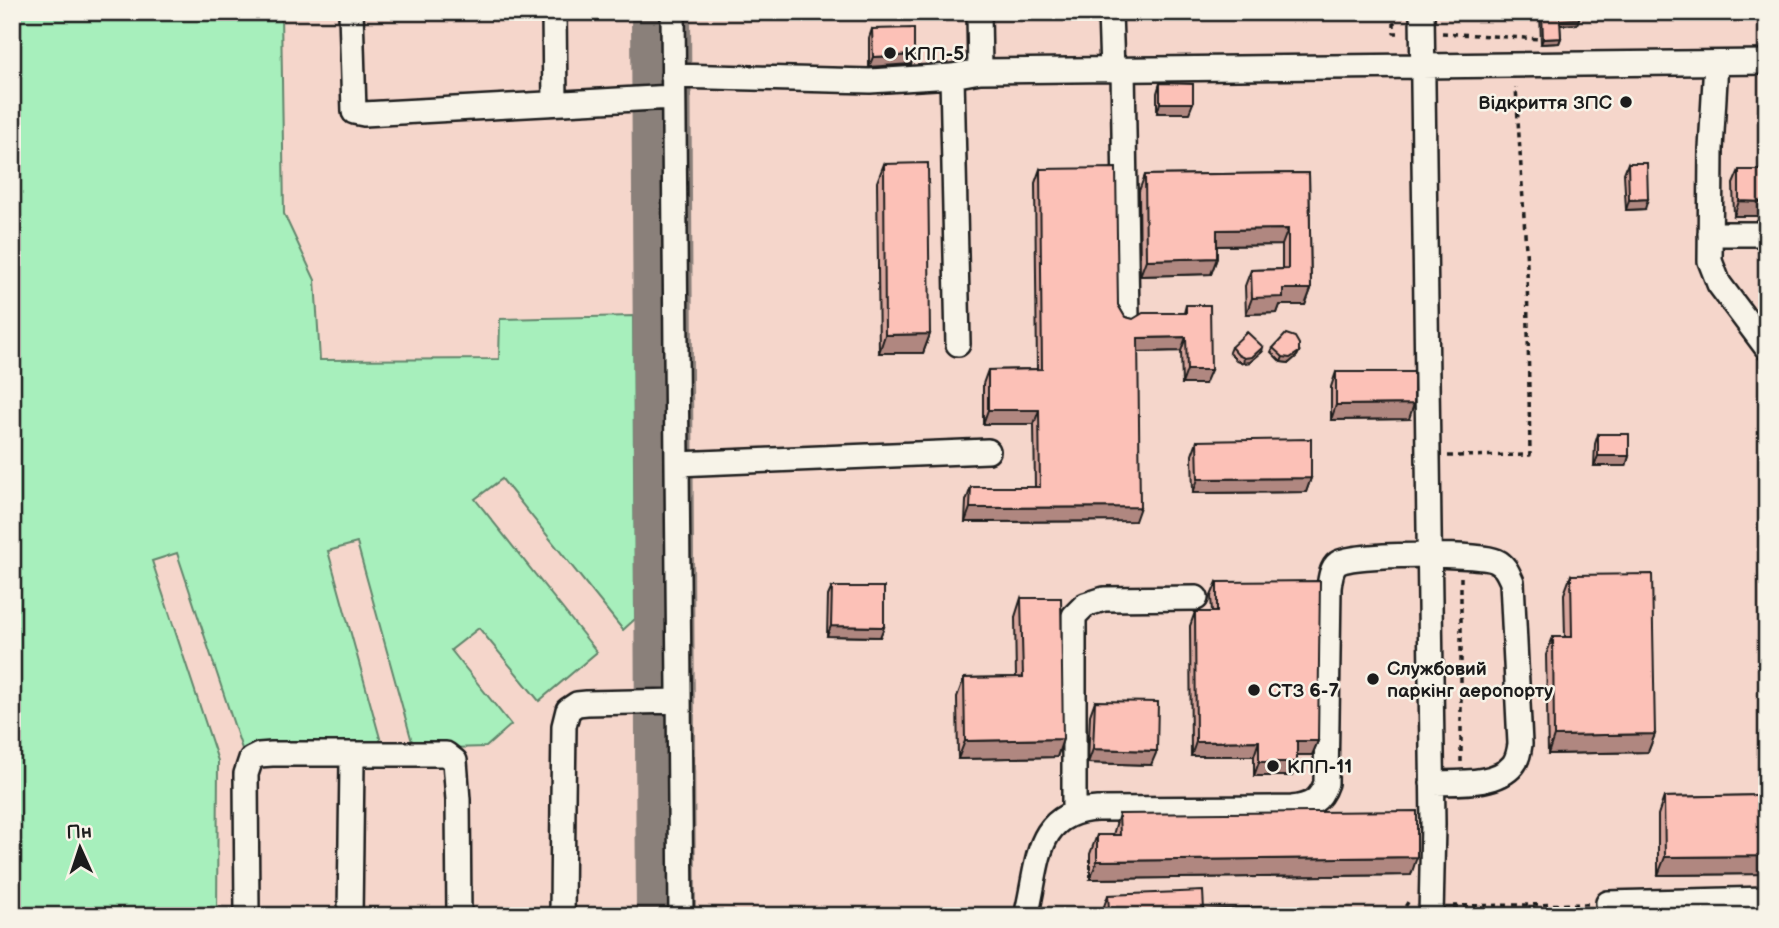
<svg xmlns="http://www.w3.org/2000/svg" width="1779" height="928" viewBox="0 0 1779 928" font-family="'Balsamiq Sans',sans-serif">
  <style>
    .built { fill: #f5d6cb }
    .green { fill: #a7efbc; stroke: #62866c; stroke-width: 2 }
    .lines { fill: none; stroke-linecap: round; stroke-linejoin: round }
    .taxiway { stroke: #8a807a; stroke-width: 60 }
    .minor-casing { stroke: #1c1c1c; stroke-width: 28 }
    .path { stroke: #1c1c1c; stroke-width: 3.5; stroke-dasharray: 5 5; stroke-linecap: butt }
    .minor { stroke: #f7f3e8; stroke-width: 23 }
    .wall { fill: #d9a69d; stroke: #1c1c1c; stroke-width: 2 }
    .shaded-wall { fill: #b08780; stroke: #1c1c1c; stroke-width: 2 }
    .building { fill: #fcc1b7; stroke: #1c1c1c; stroke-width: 2 }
    .poi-dot { fill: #1c1c1c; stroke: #f7f3e8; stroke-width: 2.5 }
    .labels { text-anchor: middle; stroke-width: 5; stroke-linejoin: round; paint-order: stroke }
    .poi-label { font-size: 19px; font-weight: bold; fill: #1c1c1c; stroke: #f7f3e8; text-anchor: start }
  </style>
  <rect width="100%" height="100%" fill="#f8e4d9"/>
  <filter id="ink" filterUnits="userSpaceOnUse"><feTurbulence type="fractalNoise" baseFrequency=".0143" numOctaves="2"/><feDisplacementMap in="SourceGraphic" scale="14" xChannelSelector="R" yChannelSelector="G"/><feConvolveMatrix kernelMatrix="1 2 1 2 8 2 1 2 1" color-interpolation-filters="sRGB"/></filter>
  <g filter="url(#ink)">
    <!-- built -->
    <path class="built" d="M12 12H1767V916H12Z"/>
    <!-- green -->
    <path class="green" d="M12 12H281L284 214 315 280 320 360 499 359 500 319 633 316 635 619 623 630 502 479 475 499 597 652 539 701 479 628 451 650 511 725 486 747 414 749 357 543 328 551 383 749 243 752 177 553 152 561 218 761 217 916H12Z"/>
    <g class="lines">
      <!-- taxiway -->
      <path class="taxiway" d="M661 12 666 916"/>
      <defs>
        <path id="minor" d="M351 12 354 112 364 114 673 97
          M554 12 555 103
          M673 12 681 916
          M979 12 980 71
          M1110 12 1112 70
          M1422 12 1433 824 1431 916
          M1716 63 1711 149 1710 261 1719 284 1767 348
          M1123 69 1127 319
          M673 76 870 81 952 76 980 71 1767 62
          M952 76 958 344
          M1710 234H1767
          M677 464 988 451
          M1074 812V616L1085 605 1104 599 1196 598
          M1608 903 1767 899
          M247 916 246 774 251 759 259 755 272 754H358
          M350 916 352 762 358 754H446L455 761 458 800 459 916
          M562 916 563 800 564 726 568 710 577 704 587 703 679 701
          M1028 916V908C1039 860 1036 812 1097 809L1292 808C1310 806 1320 801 1326 783L1329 588C1330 580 1331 568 1338 563 1351 553 1479 553 1496 561 1505 565 1508 573 1512 582L1520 744C1519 751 1518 759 1513 765 1496 786 1455 782 1432 783"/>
      </defs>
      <!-- minor casing -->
      <use href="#minor" class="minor-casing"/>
      <!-- path -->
      <path class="path" d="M1394 12V33H1400
        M1442 33 1541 39
        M1448 456 1530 455 1527 266 1516 87
        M1461 577V762
        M1453 906 1589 904
        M1404 916V909L1408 902"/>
      <!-- minor -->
      <use href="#minor" class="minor"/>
    </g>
    <!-- wall -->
    <path class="wall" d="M1540 12H1579L1577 24 1560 25 1561 38 1559 43 1541 44Z
      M872 29 914 55 911 64 869 67V38Z
      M1160 83 1189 113H1157V93Z
      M1628 163 1645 209 1626 210 1624 173Z
      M884 164 930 334 923 353H879L877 182Z
      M1040 169 1125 317 1133 319 1184 313 1186 305 1205 384H1182L1181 351 1138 352 1135 521 965 522 966 501 971 487H1035L1034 424H983V384L988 370 1037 369 1035 183Z
      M1739 170H1767L1734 216 1733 184Z
      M1309 173 1311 289 1305 305H1280L1277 313 1246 314 1245 286 1251 270 1282 269V245L1217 246V258L1211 274 1140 276 1139 191 1145 175Z
      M1231 347 1262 352 1250 362 1243 363 1236 360 1229 352Z
      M1273 348 1299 352 1297 356 1289 363 1281 362 1271 352Z
      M1336 372 1409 419 1331 420V387Z
      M1598 434 1629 456 1626 466H1594L1595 444Z
      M1197 441 1311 478 1306 492 1193 493 1192 455Z
      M1571 575 1655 734 1648 752 1548 754 1546 655 1553 637H1565L1564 594Z
      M1217 582 1318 741 1312 755H1297L1292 776H1254V756H1191L1190 626 1195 612H1212L1211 596Z
      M832 587 884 627 880 637 827 636 828 596Z
      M1021 598 1063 739 1057 757 958 759 957 697 964 678 1016 677 1015 617Z
      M1095 701 1151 765 1088 763 1090 715Z
      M1767 795V874L1658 875V815L1664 797Z
      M1119 814 1411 875 1090 879V854L1097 835H1113Z
      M1108 895 1204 910 1266 916H1079L1081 910 1103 909Z"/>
    <!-- shaded-wall -->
    <path class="shaded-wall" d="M1579 19 1577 24 1558 25 1560 20Z
      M1561 38 1559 43 1541 44 1543 39Z
      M914 55 911 64 869 67 873 57Z
      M1160 103H1193L1189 113H1157Z
      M1648 199 1645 209 1626 210 1629 200Z
      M1739 201 1767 202V216H1734Z
      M1288 229 1282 245 1211 246 1217 230Z
      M1217 258 1211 274 1140 276 1146 260Z
      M1283 289H1311L1305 305H1280L1277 313 1246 314 1252 298Z
      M930 334 923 353H879L885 335Z
      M1186 337 1181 351 1133 352 1138 338Z
      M1263 347 1262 352 1250 362 1243 363 1244 358Z
      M1299 352 1297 356 1289 363 1281 362 1283 357Z
      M1187 370H1211L1205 384H1182Z
      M1414 404 1409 419 1331 420 1336 405Z
      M988 410H1039L1034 424H983Z
      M1598 456H1629L1626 466H1594Z
      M1311 478 1306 492 1193 493 1198 479Z
      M1140 507 1135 521 965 522 970 508Z
      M831 626 884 627 880 637 827 636Z
      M1655 734 1648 752 1548 754 1554 736Z
      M1063 739 1057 757 958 759 965 741Z
      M1259 741 1254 756H1191L1196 742Z
      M1297 741H1318L1312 755H1292Z
      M1093 749 1157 751 1151 765 1088 763Z
      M1259 762H1297L1292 776H1254Z
      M1767 856V874L1658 875 1665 857Z
      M1417 857 1411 875 1090 879 1097 861Z"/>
    <!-- building -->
    <path class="building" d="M1542 12H1579V19L1560 20 1561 38 1543 39Z
      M914 28V55L873 57 872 29Z
      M1160 83 1193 84V103H1160Z
      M928 163 930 334 885 335 884 164Z
      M1628 163H1647L1648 199 1629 200Z
      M1116 168 1118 305 1125 317 1133 319 1143 313H1186V305H1210L1211 370H1187L1186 337 1138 338 1140 507 970 508 971 487H1040L1039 410H988V370L1042 369 1040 169Z
      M1739 170H1767V202L1739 201Z
      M1309 173 1311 289H1283V297L1252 298 1251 270 1288 269V229L1217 230V258L1146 260 1145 175Z
      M1247 332 1263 347 1252 357 1244 358 1238 355 1231 347Z
      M1286 334 1295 337 1299 344V352L1290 358 1283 357 1273 348Z
      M1336 372H1414V404L1336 405Z
      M1598 434H1629V456H1598Z
      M1311 439V478L1198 479 1197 441Z
      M1652 574 1655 734 1554 736 1553 637H1572L1571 575Z
      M1320 581 1318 741H1297V762H1259V741L1196 742 1195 612H1217V582Z
      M832 587H884V627L831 626Z
      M1021 598H1061L1063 739 965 741 964 678 1023 677Z
      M1095 701 1158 702 1157 751 1093 749Z
      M1767 795V856L1665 857 1664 797Z
      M1417 811V857L1097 861V835H1120L1119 814Z
      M1203 891 1204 910 1266 907V916H1081V910L1109 909 1108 895Z"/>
  </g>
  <!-- markers -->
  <g class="poi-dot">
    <circle cx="890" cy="53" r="7"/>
    <circle cx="1626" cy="102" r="7"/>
    <circle cx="1373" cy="679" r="7"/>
    <circle cx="1254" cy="690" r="7"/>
    <circle cx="1273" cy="766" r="7"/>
  </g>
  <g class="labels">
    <!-- poi labels -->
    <g class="poi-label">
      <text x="904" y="60">КПП-5</text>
      <text x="1612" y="109" text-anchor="end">Відкриття ЗПС</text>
      <text x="1387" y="675">Службовий<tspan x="1387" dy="22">паркінг аеропорту</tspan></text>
      <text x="1268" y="697">СТЗ 6-7</text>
      <text x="1287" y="773">КПП-11</text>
    </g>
  </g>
  <!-- margin -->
  <rect width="1779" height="928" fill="none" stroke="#f7f3e8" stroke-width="42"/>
  <rect x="21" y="21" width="1737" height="886" fill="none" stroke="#1c1c1c" stroke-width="2.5" filter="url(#ink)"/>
  <!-- north arrow -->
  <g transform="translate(80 848) rotate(357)" stroke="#f7f3e8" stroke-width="5" paint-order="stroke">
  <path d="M0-5L12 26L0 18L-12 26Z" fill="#1c1c1c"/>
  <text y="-10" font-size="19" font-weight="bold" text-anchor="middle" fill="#1c1c1c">Пн</text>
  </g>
</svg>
